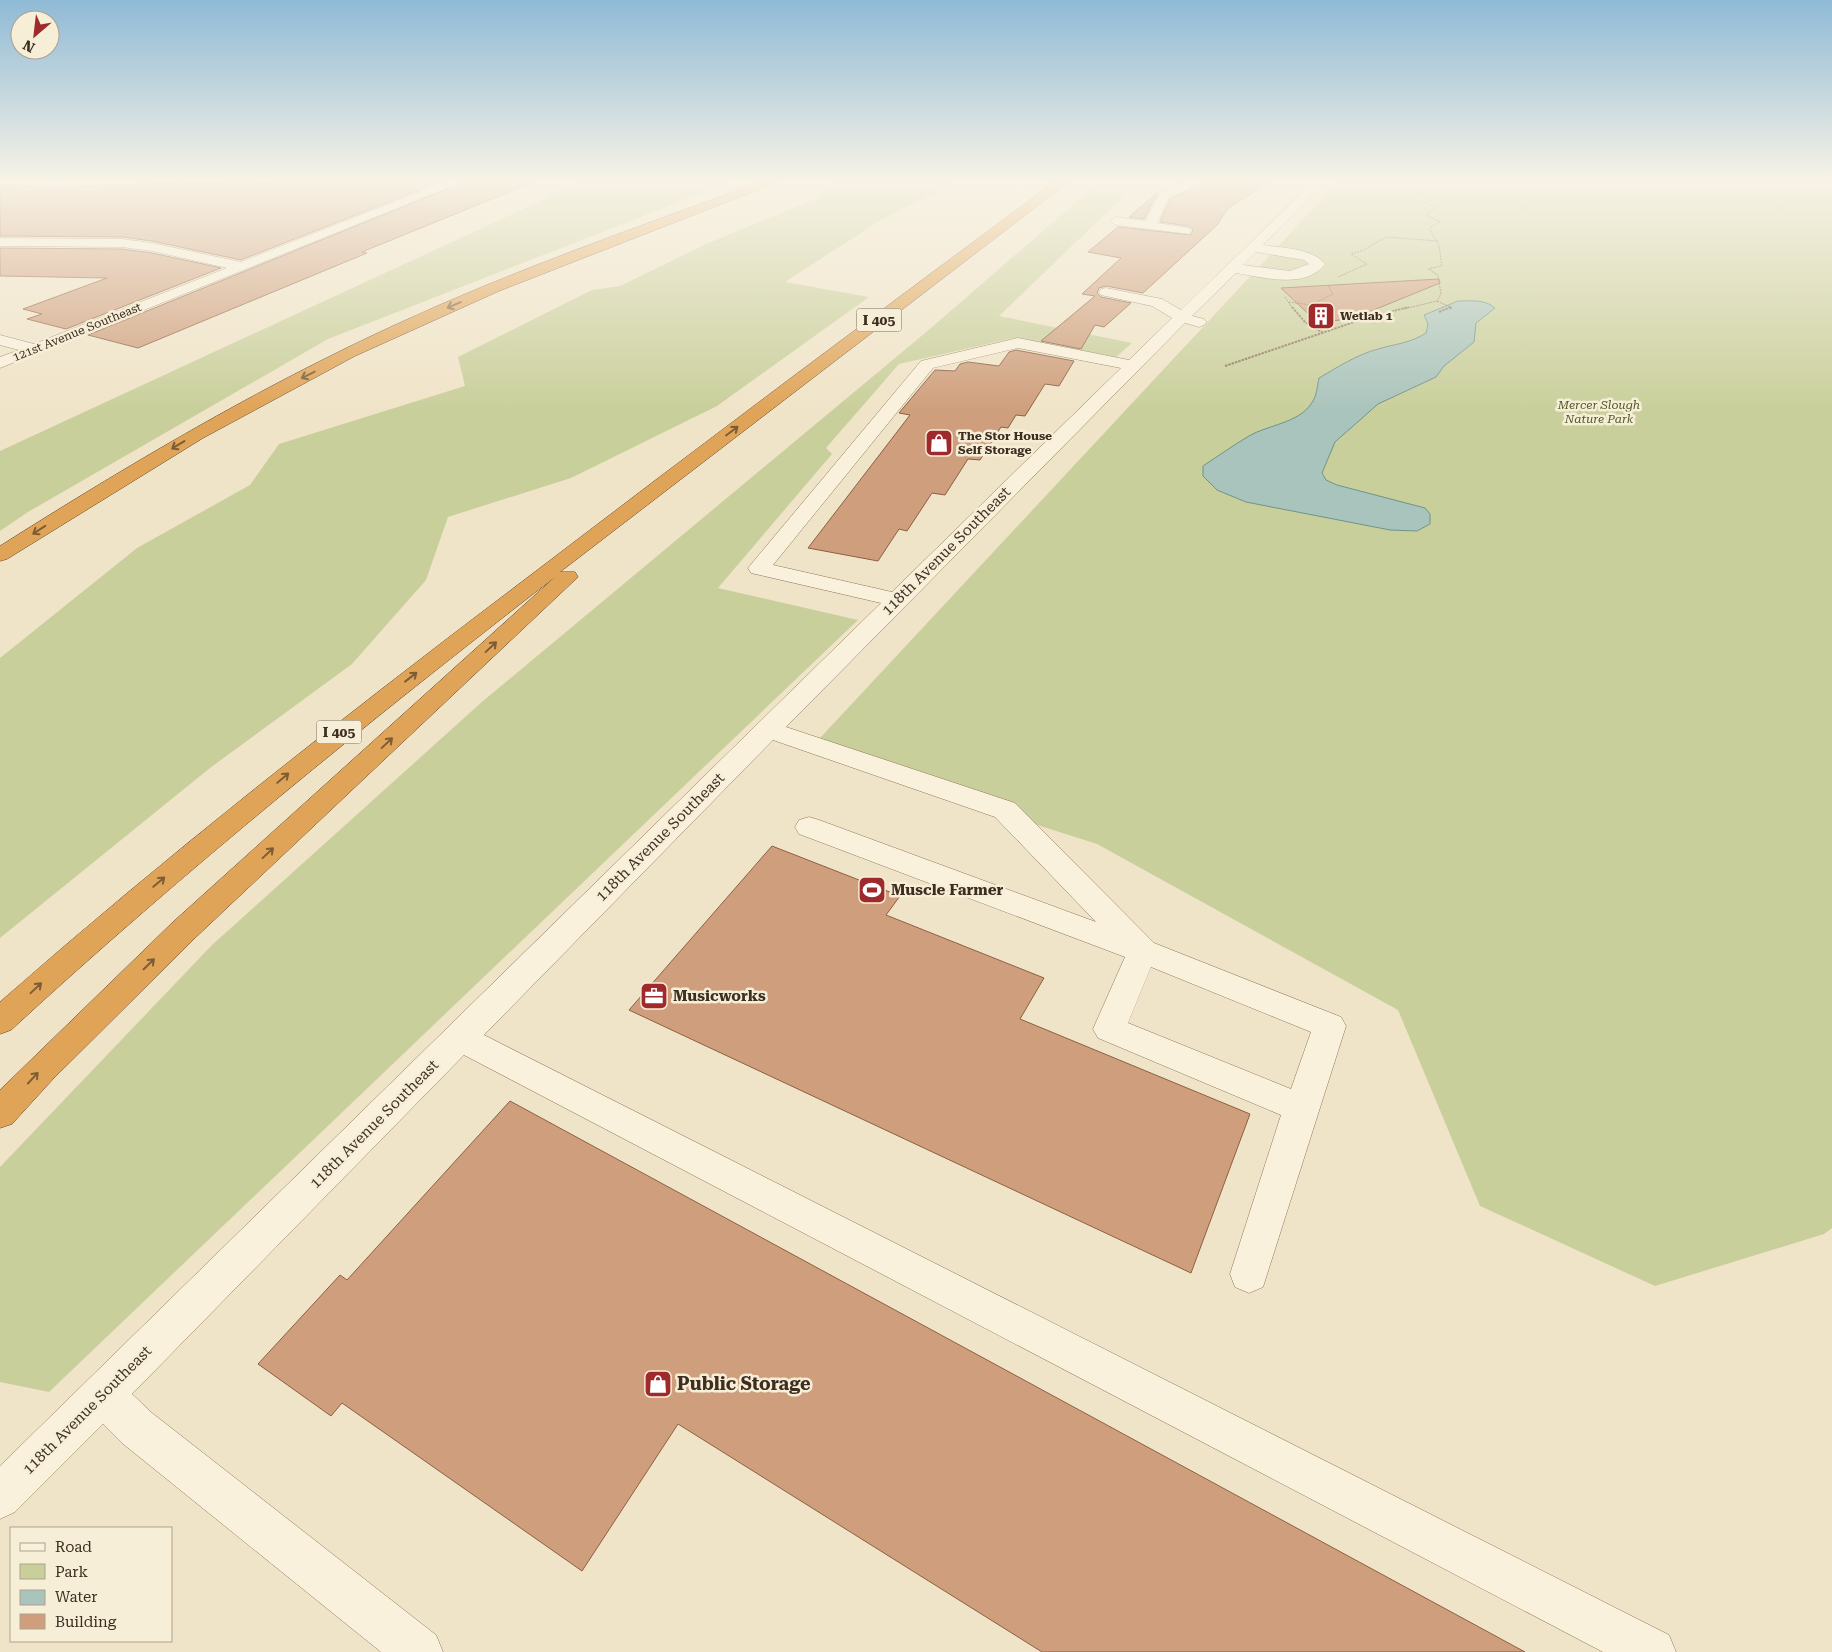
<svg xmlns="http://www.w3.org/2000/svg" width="1832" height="1652" viewBox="0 0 1832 1652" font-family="'Roboto Serif',serif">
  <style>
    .green { fill: #c9cf9b }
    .water { fill: #a9c4bc; stroke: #6f938a }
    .building { fill: #cf9f7d; stroke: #8d5f41 }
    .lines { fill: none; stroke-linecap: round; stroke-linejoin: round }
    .minor-casing { stroke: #8d765c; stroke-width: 1 }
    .highway-casing { stroke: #5b4430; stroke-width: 1 }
    .path-far1 { stroke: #8d765c; stroke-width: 1; stroke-dasharray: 2 1; stroke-linecap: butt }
    .path { stroke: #8d765c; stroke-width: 2; stroke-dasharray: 2.5 1; stroke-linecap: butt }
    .minor { fill: #faf1dc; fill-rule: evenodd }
    .highway { fill: #e0a458; fill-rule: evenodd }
    .oneway { stroke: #7e5d36 }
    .labels { text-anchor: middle; stroke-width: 5; stroke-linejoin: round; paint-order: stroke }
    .far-poi-label { font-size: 12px; font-weight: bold; fill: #3d2e20; stroke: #f7eed8; text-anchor: start }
    .far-street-label { font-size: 12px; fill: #3d2e20; stroke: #f7eed8 }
    .far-park-label { font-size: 12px; font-style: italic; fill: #4d5a26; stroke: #f7eed8 }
    .shield { fill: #f7eed8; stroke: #756857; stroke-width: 1 }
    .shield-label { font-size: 14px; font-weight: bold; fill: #3d2e20 }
    .street-label { font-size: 15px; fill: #3d2e20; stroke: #f7eed8 }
    .poi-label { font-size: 15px; font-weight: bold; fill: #3d2e20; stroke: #f7eed8; text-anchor: start }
    .near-poi-label { font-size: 18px; font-weight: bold; fill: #3d2e20; stroke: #f7eed8; text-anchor: start }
  </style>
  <rect width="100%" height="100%" fill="#f0e4c8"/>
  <!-- green -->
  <path class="green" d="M586 180H736L328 339 28 512 0 531V451Z
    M837 180H952L945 188 881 220 785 282 869 297 717 406 571 478 448 517 426 580 352 664 210 768 0 938V658L137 548 250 485 279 444 465 386 458 357 592 290 620 286 706 244 818 198Z
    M1340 180H1832V1228L1824 1234 1655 1286 1480 1206 1398 1010 1097 844 807 752Z
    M1090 190 1125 195 999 316 1132 343 1116 357 1014 338 899 364 826 448 832 454 718 588 858 620 49 1392 0 1382V1167L212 945 483 701 931 328Z"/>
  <!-- water -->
  <path class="water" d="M1458 301C1470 301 1485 299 1495 308L1476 323 1474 342 1444 366 1436 377 1378 404 1335 442 1322 473 1326 480 1337 485 1425 508 1430 514V524L1417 531 1390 530 1246 502 1217 490 1203 476V466C1218 456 1234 445 1249 436 1268 425 1298 423 1311 404 1317 396 1317 387 1319 378 1338 367 1356 355 1378 349 1395 344 1411 343 1426 333L1428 324 1424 315Z"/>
  <!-- building -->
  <path class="building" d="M368 180H445L241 260 152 241 122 237 0 236V185L52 188 173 183 246 184Z
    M469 180 536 181 362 252 367 253 138 348 88 335Z
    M1210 180H1274L1228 208 1217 225 1143 293 1106 286 1099 288 1097 293 1101 297 1131 303 1104 327 1095 325 1081 349 1041 341 1095 296 1082 294 1121 258 1088 252 1118 227 1191 235 1193 230 1189 226 1160 222 1170 199Z
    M1158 192 1144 219 1129 217Z
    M0 248 122 249 152 253 221 268 66 329 27 319 42 314 23 309 107 278 0 276Z
    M1439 279 1440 283 1354 318 1318 323 1281 288Z
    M1016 350 1074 361 1059 386 1045 384 1025 416 1016 415 1008 428 1001 427 980 460 968 459 945 495 932 493 907 531 899 529 878 561 808 548 910 415 899 413 935 370 955 371 960 364 968 362 999 366 1009 352Z
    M772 846 900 896 886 915 1044 978 1020 1019 1250 1114 1191 1273 629 1010Z
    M510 1101 1525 1652H1042L678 1424 582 1571 342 1403 331 1416 258 1364 340 1275 347 1280Z"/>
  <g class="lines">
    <defs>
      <path id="minor" d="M450 180H467L0 368V357L19 350 0 345V335L34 344 227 268 152 251 122 247 0 246V238L122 239 152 243 241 262Z
        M1192 180H1208L1169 198 1157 223 1189 228 1191 231 1189 234 1116 225 1110 221 1116 217 1145 221 1160 193Z
        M1315 180H1328L1263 245C1282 248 1312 248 1325 264 1306 290 1262 277 1236 273L1192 316 1204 319 1207 322 1204 325 1199 327 1185 323 786 727 1015 803 1154 943 1341 1017 1346 1026 1263 1287 1249 1293 1235 1287 1230 1274 1281 1115 1098 1038 1093 1029 1125 957 799 834 795 827 799 820 809 817 819 820 1096 922 995 817 773 740 484 1035 1669 1635 1676 1652H1603L464 1055 132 1394 152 1413 436 1635 443 1652H381L122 1443 103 1424 15 1512 0 1519V1466L881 603 751 573 748 568 921 361 1018 338 1129 360 1172 318 1152 306 1101 295 1099 292 1101 289 1106 288 1162 299 1181 310ZM1256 252 1304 260 1309 264 1290 271 1243 265ZM1018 348 1121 368 892 592 773 565 933 368ZM1151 967 1311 1032 1291 1089 1128 1023Z"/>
      <path id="highway" d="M766 180H783L499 291 355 356 203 438 7 559 0 561V546C128 465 258 388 395 325 516 269 641 226 766 180Z
        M1057 180H1071L560 572H575L578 577 195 938 53 1079 12 1124 0 1128V1090L173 922 555 577C368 722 185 870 11 1030L0 1034V1002C167 855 342 718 519 584 697 448 877 313 1057 180Z"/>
    </defs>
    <!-- minor casing -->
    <use href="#minor" class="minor-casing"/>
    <!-- highway casing -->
    <use href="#highway" class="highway-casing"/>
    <!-- path-far1 -->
    <path class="path-far1" d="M1344 189 1353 180
      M1338 277 1367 264 1351 254 1364 250 1386 237 1438 241
      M1285 297 1293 309
      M1437 301 1452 308 1450 309
      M1289 302 1311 305 1333 294 1328 285
      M1317 304 1333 309
      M1404 309 1437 301 1441 294 1438 275 1428 269 1442 266 1439 246 1429 228 1440 222 1426 215 1435 208 1426 203 1431 199 1417 192 1414 187 1431 180"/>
    <!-- path -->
    <path class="path" d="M1292 307 1305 322 1323 333
      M1329 307 1334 309
      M1439 312 1451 307
      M1369 318 1375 323
      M1225 366 1369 317 1409 307"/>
    <!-- minor -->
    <use href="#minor" class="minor"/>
    <!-- highway -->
    <use href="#highway" class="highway"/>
  </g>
  <!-- one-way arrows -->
  <defs><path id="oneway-shaft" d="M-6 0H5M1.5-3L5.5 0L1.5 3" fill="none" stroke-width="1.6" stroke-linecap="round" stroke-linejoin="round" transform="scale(1.25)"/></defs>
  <g class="oneway">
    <use href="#oneway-shaft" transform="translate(454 305) rotate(157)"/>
    <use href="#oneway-shaft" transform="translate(308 375) rotate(153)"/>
    <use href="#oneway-shaft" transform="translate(732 431) rotate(-37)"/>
    <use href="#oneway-shaft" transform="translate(178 445) rotate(149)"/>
    <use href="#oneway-shaft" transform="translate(39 530) rotate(147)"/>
    <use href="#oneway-shaft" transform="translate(491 647) rotate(-43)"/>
    <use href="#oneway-shaft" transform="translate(411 677) rotate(-38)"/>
    <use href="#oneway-shaft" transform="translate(387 743) rotate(-43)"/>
    <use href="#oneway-shaft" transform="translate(283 778) rotate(-40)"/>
    <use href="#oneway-shaft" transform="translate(268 853) rotate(-43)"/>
    <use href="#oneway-shaft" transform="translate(159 882) rotate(-40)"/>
    <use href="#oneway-shaft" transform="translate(149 964) rotate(-44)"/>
    <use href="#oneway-shaft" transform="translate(36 988) rotate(-43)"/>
    <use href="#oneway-shaft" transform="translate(33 1078) rotate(-47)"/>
  </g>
  <!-- sky -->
  <linearGradient id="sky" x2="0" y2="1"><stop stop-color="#8fbad6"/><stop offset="0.44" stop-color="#f8f3e6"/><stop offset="1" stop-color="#f8f3e6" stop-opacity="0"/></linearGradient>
  <rect width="1832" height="411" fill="url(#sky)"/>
  <!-- icons -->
  <defs>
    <symbol id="building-square" viewBox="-11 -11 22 22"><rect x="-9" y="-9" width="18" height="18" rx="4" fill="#9e2a2b" stroke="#f7eed8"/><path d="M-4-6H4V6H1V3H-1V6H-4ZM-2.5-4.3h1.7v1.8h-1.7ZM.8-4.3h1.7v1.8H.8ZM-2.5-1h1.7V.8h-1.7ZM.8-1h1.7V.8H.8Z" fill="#fff"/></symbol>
    <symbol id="shop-square" viewBox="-11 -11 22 22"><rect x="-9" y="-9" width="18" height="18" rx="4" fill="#9e2a2b" stroke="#f7eed8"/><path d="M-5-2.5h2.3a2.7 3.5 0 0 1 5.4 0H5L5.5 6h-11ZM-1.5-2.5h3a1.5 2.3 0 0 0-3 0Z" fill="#fff"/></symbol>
    <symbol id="stadium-square" viewBox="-11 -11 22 22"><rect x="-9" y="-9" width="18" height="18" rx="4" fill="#9e2a2b" stroke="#f7eed8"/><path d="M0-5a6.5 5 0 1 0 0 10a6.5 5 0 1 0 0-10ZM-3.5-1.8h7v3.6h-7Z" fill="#fff"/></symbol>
    <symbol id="office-square" viewBox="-11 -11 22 22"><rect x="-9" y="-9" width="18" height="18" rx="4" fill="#9e2a2b" stroke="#f7eed8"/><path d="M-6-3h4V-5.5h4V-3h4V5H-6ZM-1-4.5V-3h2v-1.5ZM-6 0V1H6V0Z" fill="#fff"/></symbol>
  </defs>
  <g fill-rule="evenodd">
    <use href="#building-square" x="1305" y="300" width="32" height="32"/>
    <use href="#shop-square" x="923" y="427" width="32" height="32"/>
    <use href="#stadium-square" x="856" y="874" width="32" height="32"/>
    <use href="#office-square" x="638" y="980" width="32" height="32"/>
    <use href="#shop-square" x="642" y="1368" width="32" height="32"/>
  </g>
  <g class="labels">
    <!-- far-poi labels -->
    <g class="far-poi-label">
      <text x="1340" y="320">Wetlab 1</text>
      <text x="958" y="440">The Stor House<tspan x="958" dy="14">Self Storage</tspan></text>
    </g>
    <!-- far-street labels -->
    <g class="far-street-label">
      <text transform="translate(77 332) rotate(-22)" y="4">121st Avenue Southeast</text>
    </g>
    <!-- far-park labels -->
    <g class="far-park-label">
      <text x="1599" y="409">Mercer Slough<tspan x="1599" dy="14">Nature Park</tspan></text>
    </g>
    <!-- shield labels -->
    <g class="shield">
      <rect x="856.5" y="308.5" width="45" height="23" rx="4"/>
      <rect x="316.5" y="720.5" width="45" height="23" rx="4"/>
    </g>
    <g class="shield-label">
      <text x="879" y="325">I 405</text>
      <text x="339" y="737">I 405</text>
    </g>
    <!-- street labels -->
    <g class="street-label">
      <text transform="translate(946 551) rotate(-45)" y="5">118th Avenue Southeast</text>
      <text transform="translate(660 837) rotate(-45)" y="5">118th Avenue Southeast</text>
      <text transform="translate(374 1124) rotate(-45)" y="5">118th Avenue Southeast</text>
      <text transform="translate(87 1410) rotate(-45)" y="5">118th Avenue Southeast</text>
    </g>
    <!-- poi labels -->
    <g class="poi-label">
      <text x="891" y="895">Muscle Farmer</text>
      <text x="673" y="1001">Musicworks</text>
    </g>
    <!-- near-poi labels -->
    <g class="near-poi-label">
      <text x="677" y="1390">Public Storage</text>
    </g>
  </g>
  <!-- legend -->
  <rect x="10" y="1527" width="162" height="115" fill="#f7eed8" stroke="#ada18e"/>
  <rect x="20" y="1543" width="25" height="8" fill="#faf1dc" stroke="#ada18e"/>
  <text x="55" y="1552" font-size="15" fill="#3d2e20">Road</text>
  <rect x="20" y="1564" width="25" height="15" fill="#c9cf9b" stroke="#ada18e"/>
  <text x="55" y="1577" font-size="15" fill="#3d2e20">Park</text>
  <rect x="20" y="1590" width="25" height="15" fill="#a9c4bc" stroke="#ada18e"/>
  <text x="55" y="1602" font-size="15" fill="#3d2e20">Water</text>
  <rect x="20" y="1614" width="25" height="15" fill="#cf9f7d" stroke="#ada18e"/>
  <text x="55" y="1627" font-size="15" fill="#3d2e20">Building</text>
  <!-- north arrow -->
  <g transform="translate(35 35) rotate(208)"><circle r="24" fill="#f7eed8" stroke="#ada18e"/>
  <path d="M0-4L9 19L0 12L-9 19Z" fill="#9e2a2b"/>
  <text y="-8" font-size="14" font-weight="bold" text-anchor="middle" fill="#3d2e20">N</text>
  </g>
</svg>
